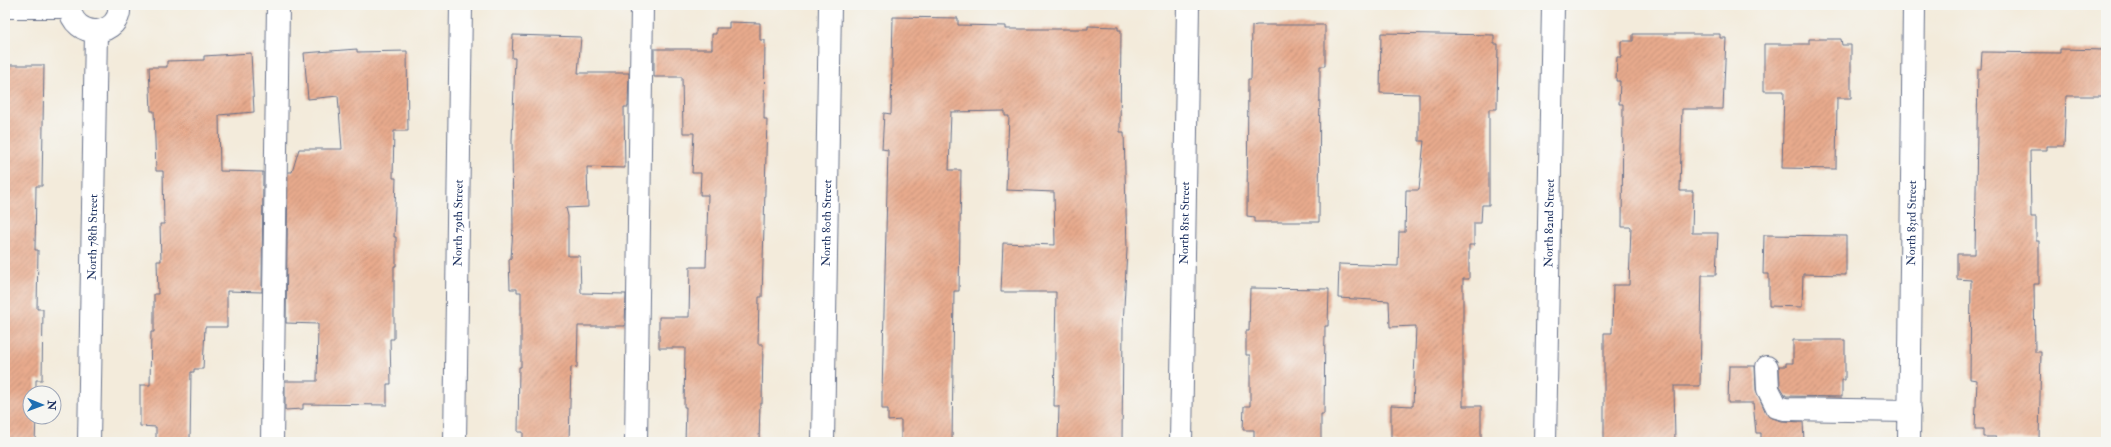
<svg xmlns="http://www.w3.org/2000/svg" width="2111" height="447" viewBox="0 0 2111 447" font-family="'IM FELL Double Pica',serif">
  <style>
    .building { fill: url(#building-hatch) }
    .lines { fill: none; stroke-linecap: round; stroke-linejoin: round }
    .minor-casing { stroke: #67718a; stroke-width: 24 }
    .minor { stroke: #fff; stroke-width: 22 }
    .labels { text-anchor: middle; stroke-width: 3; stroke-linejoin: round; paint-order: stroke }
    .street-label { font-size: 12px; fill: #1b2f5e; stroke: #f6f6f2 }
  </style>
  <defs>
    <pattern id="building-hatch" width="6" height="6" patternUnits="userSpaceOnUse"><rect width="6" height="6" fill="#e8aa8d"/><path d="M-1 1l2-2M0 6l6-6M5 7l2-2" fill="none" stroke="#bb8b76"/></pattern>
  </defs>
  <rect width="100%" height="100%" fill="#f6f6f2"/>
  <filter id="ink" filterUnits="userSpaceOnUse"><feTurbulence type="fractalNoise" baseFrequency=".025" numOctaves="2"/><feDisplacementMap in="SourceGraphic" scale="8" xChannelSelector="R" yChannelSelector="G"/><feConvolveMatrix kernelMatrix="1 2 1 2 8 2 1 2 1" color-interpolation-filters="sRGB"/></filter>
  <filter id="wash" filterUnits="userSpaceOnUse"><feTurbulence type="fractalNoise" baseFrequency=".012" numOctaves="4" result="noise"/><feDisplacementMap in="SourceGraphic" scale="16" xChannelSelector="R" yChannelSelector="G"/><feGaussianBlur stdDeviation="0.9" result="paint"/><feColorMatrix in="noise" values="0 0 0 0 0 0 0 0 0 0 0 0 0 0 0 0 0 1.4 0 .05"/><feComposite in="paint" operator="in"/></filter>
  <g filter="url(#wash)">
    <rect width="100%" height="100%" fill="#f3ebdb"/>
    <g id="blocks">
      <!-- building -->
      <path class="building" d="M893 17 958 18V25L1006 26V29H1088V26L1118 27V30H1121L1120 132H1124L1127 249 1123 326 1122 442H1058L1059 406H1054L1056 292H1001L1003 243 1055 245 1054 192 1006 190 1009 116H1005V111L951 112 949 170H961L959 291H954L952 442H901V420L888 421V409H882V393L888 150 882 149 884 113 891 114Z
        M729 22 760 23V40H765L764 119H767L762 297H759L758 344H763L762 404H760L759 442H685L686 407H684L685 348H659V317H689L690 267H706L708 195H700L701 173H692L694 133H683L682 77H654V49H712V34H716V28H729Z
        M1257 25H1325V66H1320L1319 222H1255V217L1247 216 1248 79H1251L1252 26Z
        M1381 33 1494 35V44H1498L1497 109H1489V205H1482L1481 223H1474V245H1469V279H1463V406H1481V442H1391V405L1413 406 1416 326 1390 327 1389 301 1338 298 1339 264 1398 266 1399 232H1405L1406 190H1419L1424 141H1419V94L1380 93Z
        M1633 34H1720V38H1726L1723 109H1682L1680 191H1693L1692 233H1718L1716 275H1702L1700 386H1674L1675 442H1604V333H1612L1613 285H1629L1631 227H1622L1623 104H1619L1620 81H1616L1617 57H1621V41H1633Z
        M513 35 581 37 578 73H629L628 107H624L625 168 587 167 588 207 566 208 568 216V256H580L581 293 626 294 625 326H578L577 368 571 367 569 442H523V432H518L519 367H521V292H517V289H510L509 259 511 258 513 228 512 140 515 58H512Z
        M1809 39H1841L1842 45H1851V98H1837L1836 169 1782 168 1784 91H1764V44H1809Z
        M357 49V52L407 51 408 131H394L393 178H396L394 237H396V266H394V339H390L391 384H387V405L303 404V409L285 410V381H317L318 324 286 323 288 172H292L299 149H342L338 96 308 99 304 53Z
        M2060 49 2106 50V96H2066L2064 146H2047V150H2030L2031 217H2036V241H2039V284H2034L2035 352H2041L2039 440 1996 439V437H1983V429H1975L1977 380 1970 379 1971 280 1957 279V254H1975L1978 69H1981L1982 52 2060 53Z
        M251 53 254 112 219 115 220 171 263 172 262 292 227 291V327H205L203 369H194V372H191L190 442H156V427L140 426V385H150L151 332H154V294H158L157 261H161L160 224H164L163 171H156L154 111H151L149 67H167V61L204 60V56Z
        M5 65H44L42 186H36L35 250H38L37 309H43L42 380H36V393H30V417H36L35 442H5Z
        M1764 235 1846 236V275L1803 274 1802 307 1769 306V274H1763Z
        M1250 288 1329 289 1328 326H1325L1324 414H1321V442H1254V430H1243L1244 406H1250V355H1246V331H1249Z
        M1793 340H1845V380H1842V397L1786 396 1780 386 1779 366H1786V363H1793Z
        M1729 366H1755L1756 390 1766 413 1769 417 1782 421 1803 422 1804 442H1761V433H1756L1753 403H1728Z"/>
    </g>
  </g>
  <g filter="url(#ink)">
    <use href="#blocks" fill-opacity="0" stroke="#67718a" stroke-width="1"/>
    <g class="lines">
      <defs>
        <g id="minor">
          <path d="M69 5C73 43 123 36 119 5"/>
          <path d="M5 7H69"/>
          <path d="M1767 367 1768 389 1777 407 1785 409 1910 411"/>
          <path id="s1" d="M89 442 96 32"/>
          <path d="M272 442 278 5"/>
          <path id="s2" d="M455 442 461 5"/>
          <path d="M636 442 642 5"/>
          <path id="s3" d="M823 442 830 5"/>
          <path id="s4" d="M1181 442 1188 5"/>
          <path id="s5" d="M1545 442 1553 5"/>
          <path id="s6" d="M1909 442 1914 5"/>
        </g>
      </defs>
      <!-- minor casing -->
      <use href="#minor" class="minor-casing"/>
      <!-- minor -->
      <use href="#minor" class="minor"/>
    </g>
  </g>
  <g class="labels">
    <!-- street labels -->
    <g class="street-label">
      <text dy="4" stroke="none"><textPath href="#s2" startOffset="219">North 79th Street</textPath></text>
      <text dy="4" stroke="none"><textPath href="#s5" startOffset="219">North 82nd Street</textPath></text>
      <text dy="4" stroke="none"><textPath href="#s6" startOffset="219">North 83rd Street</textPath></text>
      <text dy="4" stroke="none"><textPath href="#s3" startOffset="219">North 80th Street</textPath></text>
      <text dy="4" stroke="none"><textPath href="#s4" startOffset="219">North 81st Street</textPath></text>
      <text dy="4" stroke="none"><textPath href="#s1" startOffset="205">North 78th Street</textPath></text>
    </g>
  </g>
  <!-- margin -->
  <rect width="2111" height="447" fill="none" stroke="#f6f6f2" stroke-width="20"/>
  <!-- north arrow -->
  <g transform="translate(42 405) rotate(91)"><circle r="19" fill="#f6f6f2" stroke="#9ea6b7"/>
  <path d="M0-3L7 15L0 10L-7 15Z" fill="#1f6fb2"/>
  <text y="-6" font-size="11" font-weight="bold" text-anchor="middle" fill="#1b2f5e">N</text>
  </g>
</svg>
